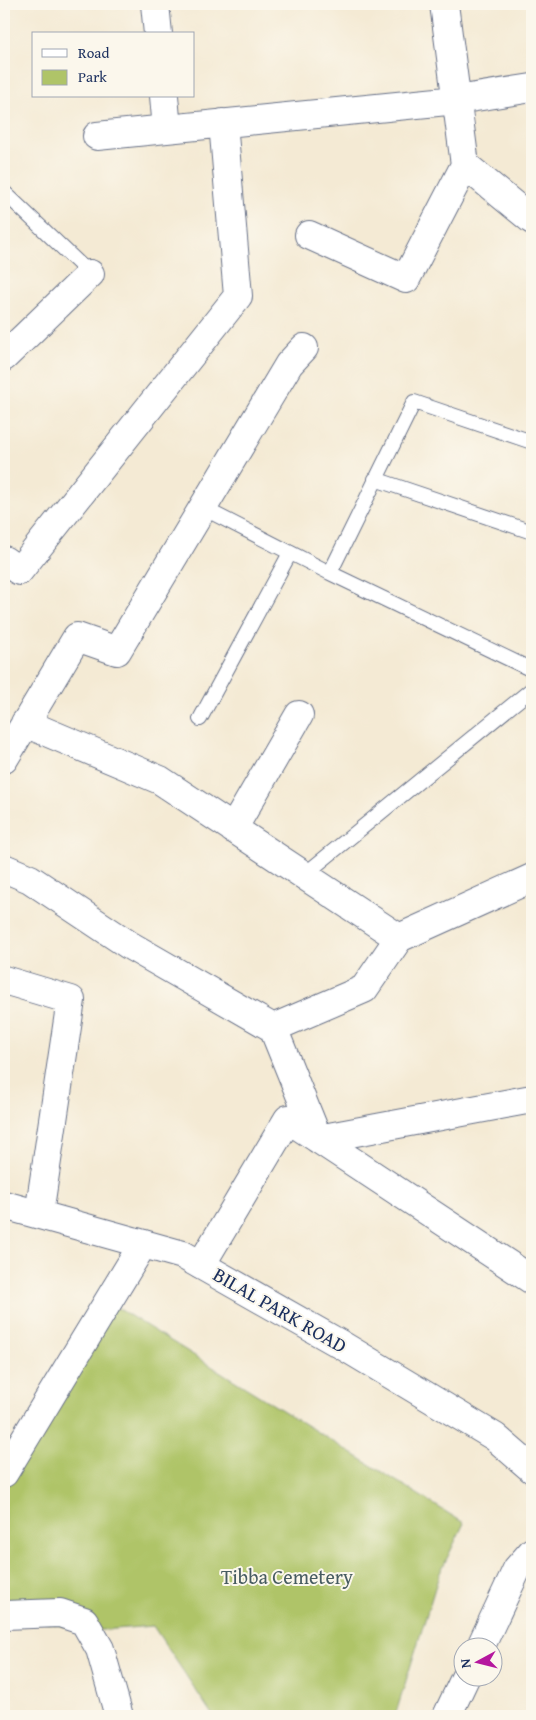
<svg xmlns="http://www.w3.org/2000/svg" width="536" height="1720" viewBox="0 0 536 1720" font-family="'Gentium Book Plus',serif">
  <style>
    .green { fill: #afc468; stroke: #657a63 }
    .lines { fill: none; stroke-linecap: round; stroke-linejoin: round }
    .service-casing { stroke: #677087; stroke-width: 16 }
    .minor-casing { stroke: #677087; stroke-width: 30 }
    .tertiary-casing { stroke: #677087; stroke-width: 30 }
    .service { stroke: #fff; stroke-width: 14 }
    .minor { stroke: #fff; stroke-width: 28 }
    .tertiary { stroke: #fff; stroke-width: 28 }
    .labels { text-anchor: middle; stroke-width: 4; stroke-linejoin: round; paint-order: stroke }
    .street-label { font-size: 20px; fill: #1b2f5e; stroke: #fbf7ec }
    .park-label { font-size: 20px; fill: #475c61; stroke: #fbf7ec }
  </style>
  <rect width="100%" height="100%" fill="#fbf7ec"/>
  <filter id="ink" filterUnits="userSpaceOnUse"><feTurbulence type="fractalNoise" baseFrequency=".02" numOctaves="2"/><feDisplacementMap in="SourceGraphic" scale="10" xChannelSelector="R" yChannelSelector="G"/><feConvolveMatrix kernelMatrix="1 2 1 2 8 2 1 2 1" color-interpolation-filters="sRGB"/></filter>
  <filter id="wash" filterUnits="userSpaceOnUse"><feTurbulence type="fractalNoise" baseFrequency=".0096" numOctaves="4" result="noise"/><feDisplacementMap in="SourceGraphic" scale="20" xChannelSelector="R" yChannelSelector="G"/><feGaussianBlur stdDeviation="1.12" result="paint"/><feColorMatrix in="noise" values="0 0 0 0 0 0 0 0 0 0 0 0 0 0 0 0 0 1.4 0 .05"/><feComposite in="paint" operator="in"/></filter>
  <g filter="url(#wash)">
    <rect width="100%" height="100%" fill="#f4ead4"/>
    <!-- green -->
    <path class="green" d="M108 1302 464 1523 439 1575 395 1716H213L153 1626 90 1631 4 1615V1473Z"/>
  </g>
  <g filter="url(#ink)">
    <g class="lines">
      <defs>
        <path id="service" d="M4 192 90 274
          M375 479 532 532
          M203 508 330 573 532 670
          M330 573 414 402 532 442
          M200 719 290 553
          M304 875 532 689"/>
        <path id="minor" d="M155 4 158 34
          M164 96 167 129
          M97 136 457 100 532 88
          M465 165 532 220
          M309 235 406 279 465 165 444 4
          M4 357 90 274
          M4 560 19 571 238 296 223 123
          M25 723 160 780 399 938
          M4 759 77 637 117 651 289 364 304 348
          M233 829 299 715
          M4 868 30 879 129 945 273 1028 318 1139 532 1099
          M4 980 71 1000 39 1214
          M273 1028 364 989 399 938 532 878
          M201 1265 288 1119 532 1280
          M4 1473 143 1244
          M4 1615 60 1613 84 1621 100 1649 119 1716
          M480 1648 517 1569 532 1552
          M447 1716 465 1678"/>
        <path id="tertiary" d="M4 1205 183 1255 340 1344 495 1437 532 1469"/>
      </defs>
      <!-- service casing -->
      <use href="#service" class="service-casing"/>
      <!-- minor casing -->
      <use href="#minor" class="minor-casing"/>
      <!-- tertiary casing -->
      <use href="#tertiary" class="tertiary-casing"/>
      <!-- service -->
      <use href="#service" class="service"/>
      <!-- minor -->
      <use href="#minor" class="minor"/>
      <!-- tertiary -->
      <use href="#tertiary" class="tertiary"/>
    </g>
  </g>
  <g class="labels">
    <!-- street labels -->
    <g class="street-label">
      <text transform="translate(280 1310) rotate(30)" y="7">BILAL PARK ROAD</text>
    </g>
    <!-- park labels -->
    <g class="park-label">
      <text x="287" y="1584">Tibba Cemetery</text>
    </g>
  </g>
  <!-- margin -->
  <rect width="536" height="1720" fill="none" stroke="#fbf7ec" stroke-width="20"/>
  <!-- legend -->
  <rect x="32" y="32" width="162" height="65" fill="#fbf7ec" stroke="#a1a7b3"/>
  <rect x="42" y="49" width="25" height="8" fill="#ffffff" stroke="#a1a7b3"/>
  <text x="78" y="58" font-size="15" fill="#1b2f5e">Road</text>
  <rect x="42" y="70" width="25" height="15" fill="#afc468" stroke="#a1a7b3"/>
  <text x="78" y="82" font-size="15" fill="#1b2f5e">Park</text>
  <!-- north arrow -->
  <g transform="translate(478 1662) rotate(263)"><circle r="24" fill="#fbf7ec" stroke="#a1a7b3"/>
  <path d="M0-4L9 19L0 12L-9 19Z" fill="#b5179e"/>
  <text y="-8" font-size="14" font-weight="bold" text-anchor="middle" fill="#1b2f5e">N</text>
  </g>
</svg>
